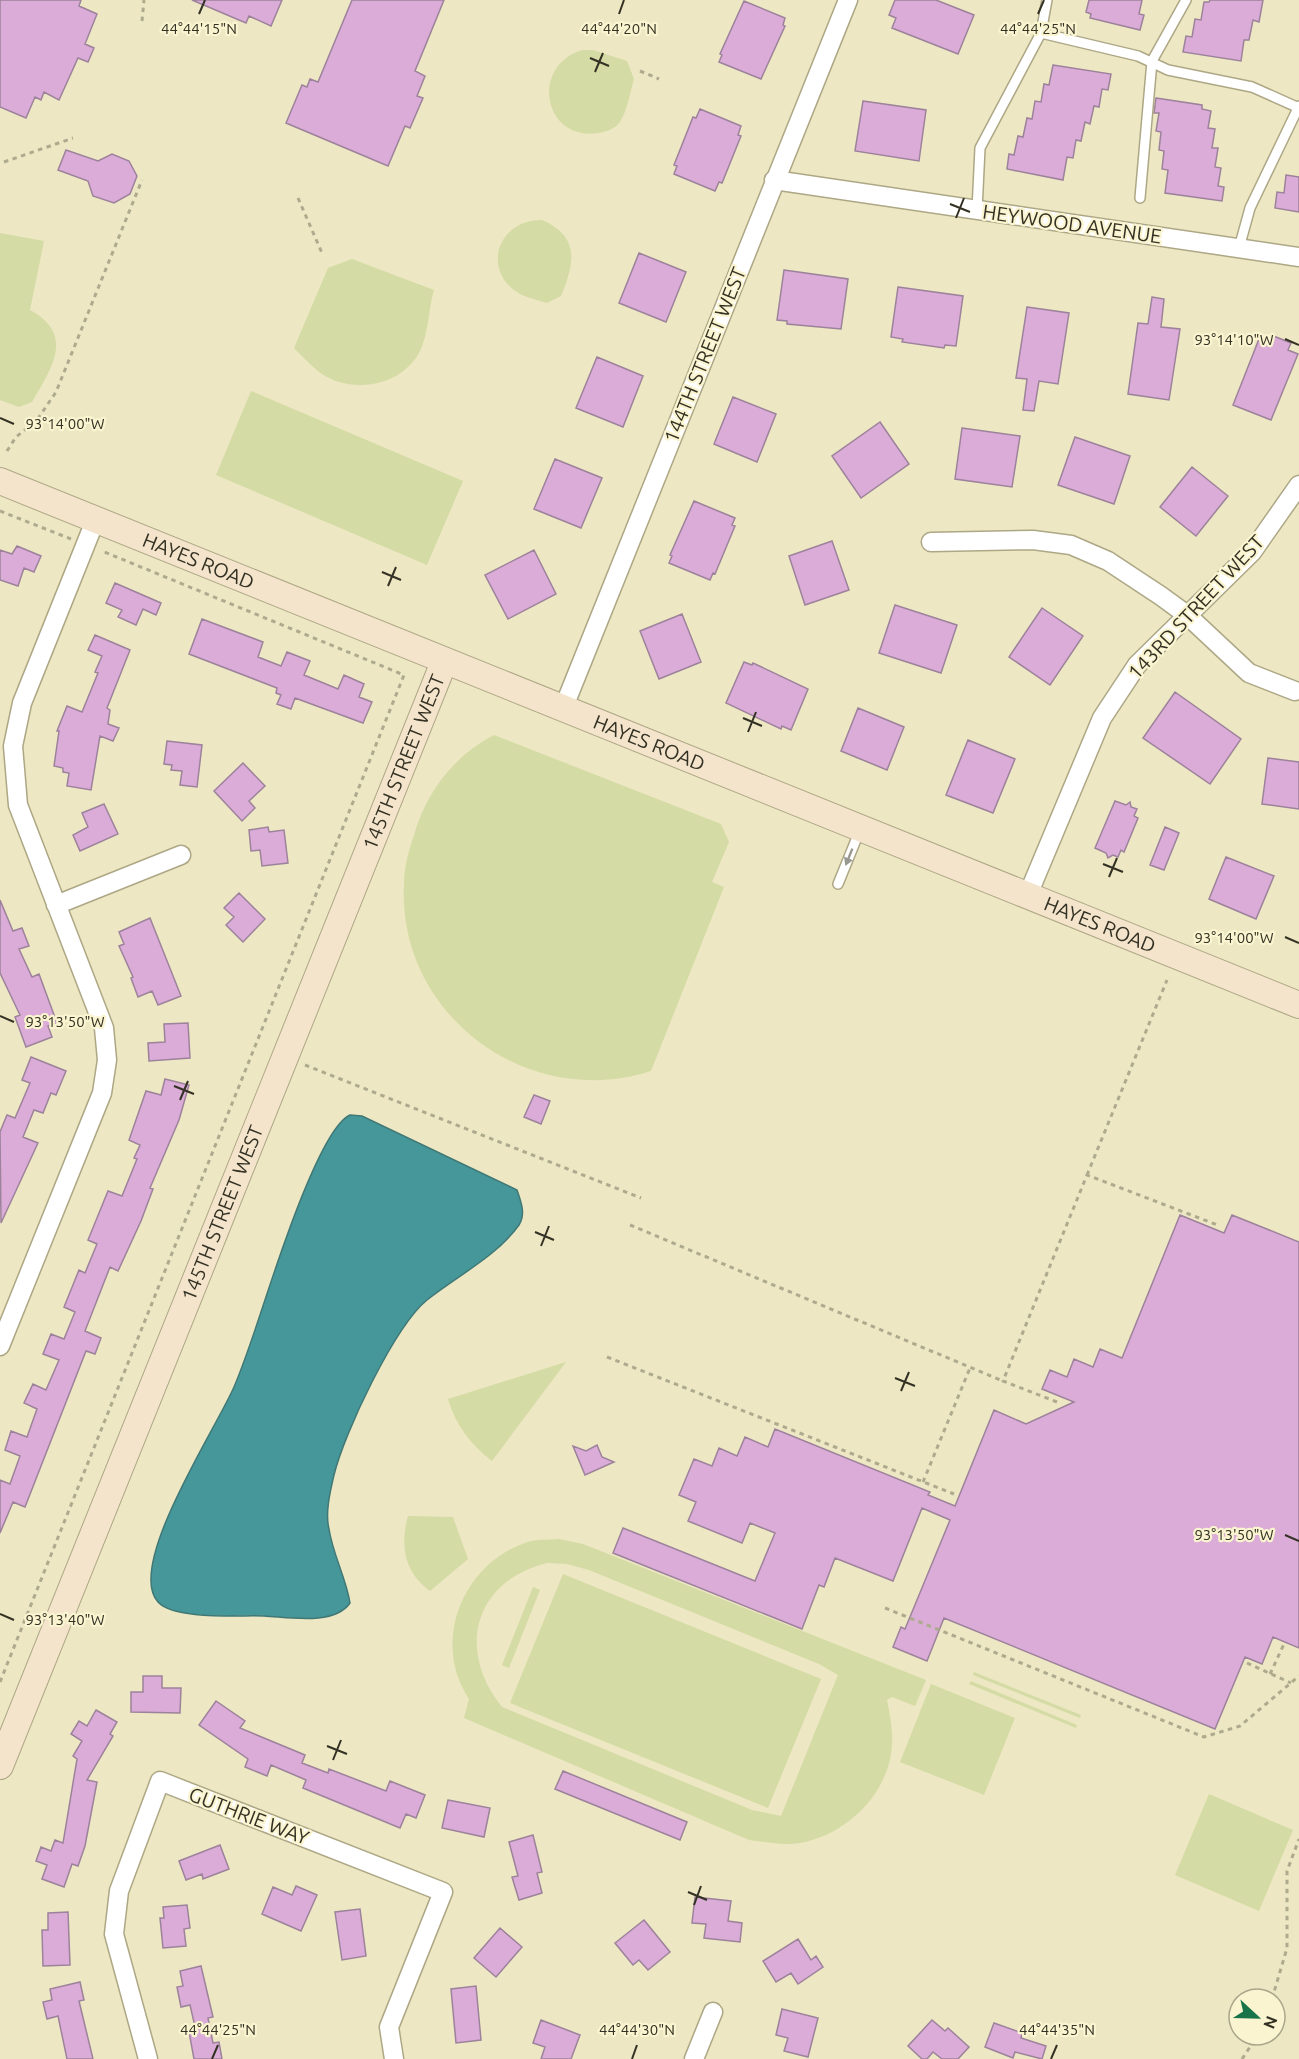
<svg xmlns="http://www.w3.org/2000/svg" width="1299" height="2059" viewBox="0 0 1299 2059" font-family="Ubuntu,sans-serif">
  <style>
    .green { fill: #d4dba4; fill-rule: evenodd }
    .water { fill: #45979a; stroke: #407876; stroke-width: 1.5 }
    .building { fill: #daacd7; stroke: #9d829b; stroke-width: 1.5 }
    .lines { fill: none; stroke-linecap: round; stroke-linejoin: round }
    .lane-casing { stroke: #ada785; stroke-width: 12 }
    .street-casing { stroke: #ada785; stroke-width: 21 }
    .secondary-casing { stroke: #ada785; stroke-width: 28 }
    .path { stroke: #aeaa8d; stroke-width: 3; stroke-dasharray: 4.5 4.5; stroke-linecap: butt }
    .lane { stroke: #fff; stroke-width: 9 }
    .street { stroke: #fff; stroke-width: 18 }
    .secondary { stroke: #f4e4cc; stroke-width: 26 }
    .oneway { fill: #999891 }
    .ticks { fill: none; stroke: #333123; stroke-width: 2 }
    .labels { text-anchor: middle; stroke-width: 4.5; stroke-linejoin: round; paint-order: stroke }
    .street-label { font-size: 20px; fill: #333123; stroke: #faf4d0 }
    .ticks-label { font-size: 15px; text-anchor: middle; fill: #333123; stroke: #faf4d0; stroke-width: 4.5; stroke-linejoin: round; paint-order: stroke }
  </style>
  <rect width="100%" height="100%" fill="#ede7c3"/>
  <!-- green -->
  <path class="green" d="M582 50H593L627 61 634 79C630 92 627 113 619 123 615 129 605 132 598 133 543 141 530 66 582 50Z
    M542 220C581 237 574 264 561 296L547 303C538 300 528 298 520 294 480 271 498 219 542 220Z
    M0 233 44 241 30 310C76 335 51 369 32 402L19 407 0 400Z
    M352 259 434 290C428 310 429 334 419 353 400 386 356 393 325 376 314 369 303 357 294 348L328 268Z
    M251 391 463 481 427 565 216 475Z
    M494 735 721 824 729 842 712 882 724 887 651 1071C528 1111 397 1015 404 884 404 867 409 850 414 835 426 792 455 755 494 735Z
    M566 1362 492 1461C471 1445 455 1424 448 1399Z
    M408 1516 453 1517 468 1559 430 1591C404 1572 400 1546 408 1516Z
    M559 1539 583 1544 926 1680 915 1706 892 1697 887 1700C890 1715 893 1730 892 1745 889 1794 846 1835 800 1843 783 1846 766 1842 749 1840L464 1718 469 1699C430 1641 464 1560 531 1541 540 1539 550 1540 559 1539ZM547 1563 567 1564 589 1570 819 1664 838 1675 781 1816 752 1810 502 1707C456 1650 474 1581 547 1563Z
    M563 1574 821 1679 768 1808 510 1703Z
    M533 1587 540 1590 509 1668 502 1665Z
    M974 1672 1081 1715 1080 1718 973 1675Z
    M971 1681 1077 1725 1076 1728 969 1684Z
    M931 1684 1015 1718 984 1795 900 1762Z
    M1209 1794 1293 1830 1259 1911 1175 1875Z"/>
  <!-- water -->
  <path class="water" d="M350 1115 362 1116 517 1190C521 1202 526 1214 519 1225 497 1256 457 1276 427 1300 395 1326 344 1433 334 1475 330 1492 325 1513 329 1529 333 1555 346 1578 350 1603 334 1626 288 1617 264 1616 240 1615 174 1620 158 1602 125 1566 217 1427 234 1387 245 1361 254 1333 263 1306 275 1270 320 1128 350 1115Z"/>
  <!-- building -->
  <path class="building" d="M0 0H81L79 6 97 14 85 44 94 48 88 62 78 58 59 100 44 92 41 100 35 97 26 118 0 107Z
    M192 0H282L271 26 249 16 246 23Z
    M352 0H444L415 71 425 76 417 96 423 98 410 128 405 126 388 166 286 123 302 85 307 87 310 79 318 82Z
    M895 0H936L974 15 958 54 892 28 896 18 889 15Z
    M1089 0H1142L1139 14 1144 15 1140 30 1090 18 1091 14 1086 12Z
    M1210 0H1263L1259 22 1253 20 1249 40H1244L1241 61 1183 52 1186 36 1192 37 1195 19 1201 20 1204 2H1209Z
    M744 1 785 18 783 25 785 26 761 79 719 62 722 55 720 54Z
    M1053 65 1111 74 1108 90 1102 89 1099 107 1094 106 1090 124 1085 122 1081 141 1076 140 1073 158 1067 157 1063 180 1007 169 1009 154 1014 155 1018 136 1023 137 1027 118 1032 119 1035 101 1041 102 1044 84 1049 85Z
    M1156 98 1202 105V109L1211 111 1208 128 1215 129 1212 148H1218L1215 167 1221 168 1218 186 1224 187 1222 201 1165 193 1168 170 1162 169 1164 151 1159 150 1161 132 1156 131 1159 113H1154Z
    M863 101 926 110 919 161 855 151Z
    M700 109 741 126 738 135 741 136 722 183 719 182 715 191 674 174 677 166 674 165 693 117 696 118Z
    M66 150 98 161 112 154 129 161 137 176 130 194 114 203 93 196 88 181 58 170Z
    M1286 175 1299 177V212L1275 208 1277 192 1284 193Z
    M639 253 686 272 666 322 619 303Z
    M784 270 848 279 841 329 787 324V321L777 320Z
    M898 287 963 296 956 346 945 345 944 348 902 342 903 339 891 337Z
    M1152 297 1164 299 1161 327 1180 329 1169 400 1128 394 1138 323 1148 324Z
    M1027 307 1069 313 1058 384 1039 381 1034 411 1023 410 1027 379 1016 378Z
    M1271 335 1291 343 1288 350 1298 354 1271 420 1233 405 1259 339 1268 342Z
    M597 357 643 376 623 427 576 408Z
    M733 397 776 414 757 462 714 444Z
    M880 422 909 464 861 498 832 456Z
    M962 428 1020 436 1012 487 955 479Z
    M1075 437 1130 456 1114 504 1058 485Z
    M555 459 602 478 581 528 534 509Z
    M1192 467 1228 496 1196 536 1160 507Z
    M694 501 735 518 732 525 735 526 715 574 713 573 710 580 669 563 672 556 670 555Z
    M832 541 849 590 805 605 789 556Z
    M17 546 41 556 34 572 24 568 18 586 0 580V550L12 554Z
    M534 550 556 594 508 619 485 575Z
    M115 583 161 603 156 615 143 609 136 625 118 617 122 610 106 603Z
    M895 605 957 625 941 673 879 653Z
    M1042 608 1083 636 1050 685 1009 657Z
    M682 614 701 662 659 679 640 631Z
    M202 619 263 642 258 657 281 666 287 652 310 661 304 675 338 689 344 675 364 684 359 697 372 702 363 723 295 698 291 709 277 704 281 695 276 693 277 688 189 654Z
    M95 635 130 650 107 708 110 710 108 724 119 728 113 741 100 736 91 790 67 786 69 773 63 772V768L54 766 59 731H57L67 706 82 712 98 673 95 672 102 656 88 650Z
    M744 662 752 665 753 663 808 689 791 730 782 726 781 729 726 703Z
    M1175 692 1241 739 1210 784 1143 738Z
    M858 708 904 727 887 770 841 751Z
    M968 740 1015 759 993 813 946 795Z
    M167 741 202 745 197 787 180 785 182 771 171 770 172 765 164 764Z
    M1268 758 1299 762V809L1262 804Z
    M243 763 265 786 249 801 255 808 242 821 214 791Z
    M1115 801 1126 805 1130 802 1131 807 1137 809 1134 816 1138 818 1124 852 1121 850 1118 857 1113 855 1108 858 1106 853 1095 848Z
    M104 804 118 834 80 851 73 835 88 827 82 813Z
    M268 827 269 832 284 830 288 863 262 866 260 850 251 851 249 830Z
    M1165 827 1179 833 1164 870 1150 865Z
    M1226 857 1274 876 1256 919 1209 899Z
    M239 893 265 919 243 942 226 925 234 917 224 908Z
    M0 900 13 931 22 928 29 946 19 949 32 977 39 974 57 1023 48 1026 52 1037 26 1047 15 1017 20 1015 0 973Z
    M150 918 181 996 158 1005 152 991 138 997 131 978 133 977 119 946 124 944 119 932Z
    M188 1023 190 1058 149 1061 148 1043 165 1042 164 1024Z
    M31 1057 66 1071 56 1095 51 1093 43 1113 34 1110 23 1137 38 1143 1 1223 0 1132 7 1115 15 1118 30 1083 22 1080Z
    M165 1079 189 1085 179 1120 150 1188 153 1189 141 1221 118 1271 110 1267 85 1331 101 1338 95 1354 86 1351 25 1507 13 1502 0 1533V1480L10 1484 20 1456 5 1450 11 1431 27 1437 37 1409 24 1403 33 1384 46 1390 59 1360 43 1354 51 1334 64 1339 75 1312 64 1307 79 1270 85 1273 97 1244 88 1240 108 1191 122 1196 137 1159 134 1158 140 1145 129 1140 146 1091 161 1095Z
    M534 1095 550 1101 541 1124 524 1117Z
    M1180 1215 1224 1233 1232 1215 1299 1242V1648L1273 1637 1262 1664 1245 1657 1215 1729 944 1618 927 1661 893 1647 901 1627 905 1629 950 1520 922 1508 893 1581 835 1558 824 1587 819 1585 802 1629 613 1553 623 1528 755 1581 775 1533 750 1523 742 1543 688 1521 696 1502 679 1495 694 1459 712 1466 719 1448 737 1456 745 1437 768 1447 775 1429 930 1492 928 1495 955 1506 994 1410 1026 1424 1074 1402 1042 1389 1050 1370 1067 1377 1074 1359 1093 1367 1100 1349 1122 1358Z
    M597 1445 602 1457 614 1462 585 1475 573 1446 586 1451Z
    M143 1676H162V1688H181L180 1713 131 1712V1692H143Z
    M216 1701 245 1721 240 1728 305 1755 302 1763 328 1773 329 1769 386 1791 390 1781 425 1795 416 1818 406 1814 400 1828 303 1788 306 1780 271 1765 267 1776 245 1767 248 1759 199 1725Z
    M96 1710 117 1722 110 1734 113 1736 87 1780 97 1782 85 1846 78 1866 72 1864 64 1887 42 1879 47 1865 36 1861 41 1847 51 1851 55 1840 63 1843 77 1759 73 1756 82 1741 71 1734 79 1721 87 1726Z
    M563 1771 687 1822 680 1840 555 1789Z
    M448 1800 490 1808 484 1837 442 1828Z
    M533 1835 542 1872 537 1873 542 1893 519 1900 512 1877 518 1876 509 1842Z
    M220 1845 229 1869 203 1879 202 1874 186 1880 179 1861Z
    M296 1886 317 1895 301 1931 262 1914 273 1887 292 1895Z
    M695 1897 731 1901 728 1921 742 1923 740 1942 704 1938 706 1924 692 1923Z
    M187 1905 190 1928 184 1929 186 1946 163 1948 160 1918H164L163 1907Z
    M360 1909 366 1956 342 1960 335 1912Z
    M68 1912 70 1965 43 1966 42 1930H48V1913Z
    M644 1920 670 1952 648 1970 639 1960 633 1965 615 1943Z
    M500 1928 522 1947 496 1977 474 1958Z
    M798 1939 811 1960 816 1956 823 1967 798 1984 791 1973 776 1982 763 1961Z
    M201 1966 213 2017 208 2018 213 2043 219 2042 222 2059H194L189 2032 196 2031 190 2005 181 2007 177 1987 183 1986 180 1971Z
    M80 1982 84 2000 79 2001 93 2059H67L58 2016 47 2019 43 2002 52 2000 50 1989Z
    M476 1986 481 2040 456 2043 451 1989Z
    M782 2009 818 2018 808 2057 784 2051 788 2038 776 2035Z
    M541 2020 580 2035 571 2059H541L545 2047 533 2043Z
    M932 2020 945 2031 948 2028 969 2047 958 2059H942L933 2052 927 2059H922L908 2046Z
    M994 2023 1022 2033 1021 2038 1046 2046 1042 2059 1015 2052 1013 2058 985 2047Z"/>
  <g class="lines">
    <defs>
      <path id="lane" d="M1041 33 1138 56 1168 70 1252 87 1299 108
        M1140 198 1152 61 1186 0
        M977 210 980 148 1041 33 1047 0
        M1239 248 1250 208 1299 106
        M838 884 860 830"/>
      <path id="street" d="M774 180 1299 257
        M931 542 1033 540 1071 545 1108 561 1161 596 1187 615 1249 673 1295 691
        M563 709 848 0
        M1027 897 1102 718 1137 665 1252 552 1299 485
        M56 905 181 855
        M0 1346 102 1093 107 1060 104 1028 18 805 13 746 22 703 95 521
        M148 2059 114 1934 119 1891 160 1781 443 1892 389 2027 394 2059
        M694 2059 713 2012"/>
      <g id="secondary">
        <path id="s1" d="M0 481 1299 1005"/>
        <path id="s2" d="M0 1766 444 662"/>
      </g>
    </defs>
    <!-- lane casing -->
    <use href="#lane" class="lane-casing"/>
    <!-- street casing -->
    <use href="#street" class="street-casing"/>
    <!-- secondary casing -->
    <use href="#secondary" class="secondary-casing"/>
    <!-- path -->
    <path class="path" d="M142 21 144 0
      M640 71 659 79
      M4 162 73 138
      M298 198 322 253
      M7 451 16 437 37 420 56 392 142 180
      M0 511 71 539
      M305 1065 641 1198
      M1087 1175 1167 980
      M630 1225 1003 1381
      M607 1357 954 1494
      M1057 1402 1003 1381 1087 1175 1220 1226
      M923 1482 970 1368
      M885 1608 1204 1737 1240 1726 1299 1676
      M1247 1663 1291 1683
      M1270 1674 1284 1644
      M0 1682 404 675 102 551
      M1272 1999 1287 1948V1871L1299 1839
      M1242 2059 1258 2035"/>
    <!-- lane -->
    <use href="#lane" class="lane"/>
    <!-- street -->
    <use href="#street" class="street"/>
    <!-- secondary -->
    <use href="#secondary" class="secondary"/>
  </g>
  <!-- one-way arrows -->
  <defs><path id="oneway-solid" d="M-6-.8H1V-3.2L6.5 0L1 3.2V.8H-6Z" transform="scale(1.5)"/></defs>
  <use class="oneway" href="#oneway-solid" transform="translate(849 857) rotate(112)"/>
  <!-- ticks -->
  <path class="ticks" d="M199 14 205 0M619 14 624 0M1038 14 1044 0M590 58 609 66M595 72 603 53M950 204 970 212M956 218 964 198M1285 339 1299 345M0 418 14 424M382 572 401 580M388 586 396 567M743 718 762 726M748 732 756 712M1103 864 1123 872M1109 877 1117 858M1285 937 1299 943M0 1016 14 1022M174 1086 194 1094M180 1100 188 1081M535 1232 554 1240M541 1246 549 1226M895 1378 915 1386M901 1391 909 1372M1285 1535 1299 1541M0 1614 14 1620M327 1746 347 1754M333 1760 341 1740M688 1892 707 1900M694 1905 701 1886M212 2059 218 2045M632 2059 637 2045M1051 2059 1057 2045"/>
  <g class="labels">
    <!-- street labels -->
    <g class="street-label">
      <text transform="translate(1072 224) rotate(8)" y="7">HEYWOOD AVENUE</text>
      <text transform="translate(705 355) rotate(-68)" y="7">144TH STREET WEST</text>
      <text dy="7" stroke="none"><textPath href="#s1" startOffset="214">HAYES ROAD</textPath></text>
      <text transform="translate(1196 607) rotate(-47)" y="7">143RD STREET WEST</text>
      <text dy="7" stroke="none"><textPath href="#s1" startOffset="700">HAYES ROAD</textPath></text>
      <text dy="7" stroke="none"><textPath href="#s2" startOffset="1082">145TH STREET WEST</textPath></text>
      <text dy="7" stroke="none"><textPath href="#s1" startOffset="1186">HAYES ROAD</textPath></text>
      <text dy="7" stroke="none"><textPath href="#s2" startOffset="596">145TH STREET WEST</textPath></text>
      <text transform="translate(249 1816) rotate(21)" y="7">GUTHRIE WAY</text>
    </g>
  </g>
  <g class="ticks-label">
    <text x="199" y="34">44°44'15"N</text>
    <text x="619" y="34">44°44'20"N</text>
    <text x="1038" y="34">44°44'25"N</text>
    <text x="1234" y="345">93°14'10"W</text>
    <text x="65" y="429">93°14'00"W</text>
    <text x="1234" y="943">93°14'00"W</text>
    <text x="65" y="1027">93°13'50"W</text>
    <text x="1234" y="1540">93°13'50"W</text>
    <text x="65" y="1625">93°13'40"W</text>
    <text x="218" y="2035">44°44'25"N</text>
    <text x="637" y="2035">44°44'30"N</text>
    <text x="1057" y="2035">44°44'35"N</text>
  </g>
  <!-- north arrow -->
  <g transform="translate(1257 2017) rotate(112)"><circle r="28" fill="#faf4d0" stroke="#aaa68b" stroke-width="1.5"/>
  <path d="M0-4.5L10 22L0 15L-10 22Z" fill="#197348"/>
  <text y="-9" font-size="16" font-weight="bold" text-anchor="middle" fill="#333123">N</text>
  </g>
</svg>
